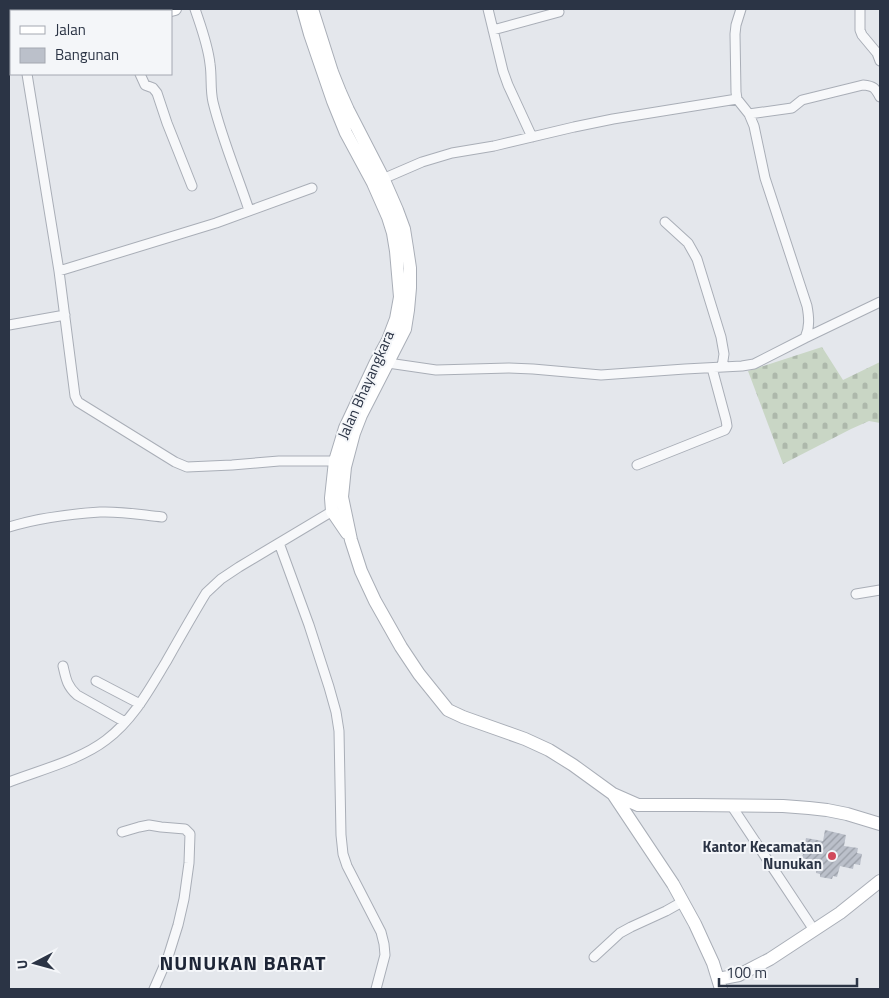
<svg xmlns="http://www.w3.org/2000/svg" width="889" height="998" viewBox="0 0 889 998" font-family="'Titillium Web',sans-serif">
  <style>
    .cemetery { fill: url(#cemetery-stones) }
    .building { fill: url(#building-hatch) }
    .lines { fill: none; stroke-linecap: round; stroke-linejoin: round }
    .street-casing { stroke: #a9aeb7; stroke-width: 11 }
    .secondary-casing { stroke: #a9aeb7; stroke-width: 14 }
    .street { stroke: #f7f8fa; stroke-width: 9 }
    .secondary { stroke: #fff; stroke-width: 12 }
    .poi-dot { fill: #d1495b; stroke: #f4f6f9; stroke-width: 2 }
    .labels { text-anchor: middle; stroke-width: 4; stroke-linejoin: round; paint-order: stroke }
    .street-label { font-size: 15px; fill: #2b3445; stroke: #f4f6f9 }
    .poi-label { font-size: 15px; font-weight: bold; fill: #2b3445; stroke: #f4f6f9; text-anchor: end }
    .district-label { font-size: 20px; font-weight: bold; letter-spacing: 1px; fill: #1d2536; stroke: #f4f6f9 }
  </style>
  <defs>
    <pattern id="cemetery-stones" width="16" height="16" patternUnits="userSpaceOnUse" patternTransform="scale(1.25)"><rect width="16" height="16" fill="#c9d6c5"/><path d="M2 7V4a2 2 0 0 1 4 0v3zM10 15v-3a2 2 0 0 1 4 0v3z" fill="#adb8ab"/></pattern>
    <pattern id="building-hatch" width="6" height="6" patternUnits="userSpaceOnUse" patternTransform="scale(1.25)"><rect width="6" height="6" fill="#bbc0ca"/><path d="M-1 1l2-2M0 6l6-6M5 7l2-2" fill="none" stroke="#989da6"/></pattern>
  </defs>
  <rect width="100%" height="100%" fill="#e4e7ec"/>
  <!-- cemetery -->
  <path class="cemetery" d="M822 347 843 380 880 362V423L869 421 851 429 783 464 748 371Z"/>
  <!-- building -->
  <path class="building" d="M825 830 846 835 844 846 858 848 857 853 862 854 860 865 854 864 853 869 840 866 837 877 833 876 832 879 820 877V874L816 873 818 862 802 858 803 854 799 853 801 842 805 843 806 838 823 841Z"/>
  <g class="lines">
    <defs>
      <path id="street" d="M195 9C201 27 208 45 210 64 212 77 210 89 213 102 222 139 237 174 249 210
        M488 9 503 71 508 85 532 137
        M860 9V30L862 35 877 53 880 61
        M493 30 559 12
        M27 74 59 271 75 396 78 402 175 462 187 467 232 465 279 461H335
        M140 74 145 85 153 88 157 93 167 123 192 186
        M749 114 792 108 802 100 863 85C874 86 875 88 880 97
        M378 181 422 162 452 153 494 146 574 127 613 119 737 99
        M665 222 688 243 697 259 721 337 724 354 722 367
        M59 271 216 223 312 188
        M9 325 65 315
        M805 338 880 302
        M388 363 436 370 509 368 533 369 601 375 685 369 742 366 754 364 805 338C810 327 809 317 807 306L765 178 754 126 749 114 737 99 736 92 735 34 736 25 741 9
        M637 465 725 430 727 426 726 420 712 368
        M9 527C38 518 70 514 100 512 121 511 142 515 162 517
        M279 543 309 625 329 687 336 712 339 731 341 835 343 854 347 866 381 932 384 944 385 955 376 989
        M856 594 880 590
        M63 666C66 679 67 686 77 695L125 722
        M96 681 140 704
        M9 782C40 770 80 760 106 740 133 720 149 690 166 662 179 639 192 616 206 593L221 579 239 567 336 509
        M731 805 814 930
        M122 832 139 827 149 825 161 827 185 829 190 834 189 863 184 899 178 925 168 957 154 989
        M594 957 620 933 631 927 666 911 682 902"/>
      <path id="secondary" d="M303 9 310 34 333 101 346 133 373 183 388 217 393 233 396 251 400 297 396 319 388 340 376 362 345 428 335 461 331 498 332 511 347 533
        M312 9 332 72 340 92 348 110 383 178 397 210 404 229 407 248 410 268V288L408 310 405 329 361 415 354 433 345 467 342 497 351 540 361 571 375 601 401 647 419 674 448 710 463 717 525 739 549 750 573 765 613 794 638 805H694L783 806 809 808 827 810 847 814 880 824
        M136 11 144 9
        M167 11 175 9
        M9 24 11 25
        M9 38 11 39
        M613 794 673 884 695 924 713 963 721 989
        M718 979 739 975 770 959 840 913 880 881"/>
    </defs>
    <!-- street casing -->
    <use href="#street" class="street-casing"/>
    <!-- secondary casing -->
    <use href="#secondary" class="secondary-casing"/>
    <!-- street -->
    <use href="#street" class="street"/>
    <!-- secondary -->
    <use href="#secondary" class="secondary"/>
  </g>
  <!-- markers -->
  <circle class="poi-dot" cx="832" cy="856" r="5"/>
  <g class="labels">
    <!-- street labels -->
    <g class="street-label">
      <text transform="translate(366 385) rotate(-66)" y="5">Jalan Bhayangkara</text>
    </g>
    <!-- poi labels -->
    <g class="poi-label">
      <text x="822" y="852">Kantor Kecamatan<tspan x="822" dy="17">Nunukan</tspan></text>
    </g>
    <!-- district labels -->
    <g class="district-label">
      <text x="243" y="970">NUNUKAN BARAT</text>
    </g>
  </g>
  <!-- border -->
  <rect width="889" height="998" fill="none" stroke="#2b3445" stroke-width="20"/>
  <!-- legend -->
  <rect x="10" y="10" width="162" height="65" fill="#f4f6f9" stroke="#a4a8b1"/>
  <rect x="20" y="26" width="25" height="8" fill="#ffffff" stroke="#a4a8b1"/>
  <text x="55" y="35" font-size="15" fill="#2b3445">Jalan</text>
  <rect x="20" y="48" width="25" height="15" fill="#bbc0ca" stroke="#a4a8b1"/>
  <text x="55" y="60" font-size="15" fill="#2b3445">Bangunan</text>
  <!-- north arrow -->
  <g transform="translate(35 963) rotate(264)" stroke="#f4f6f9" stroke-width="4" paint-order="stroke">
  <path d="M0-4L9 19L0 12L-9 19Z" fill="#2b3445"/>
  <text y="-8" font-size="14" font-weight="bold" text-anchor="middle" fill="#2b3445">U</text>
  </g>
  <!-- scale -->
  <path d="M719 978v8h138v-8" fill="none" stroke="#2b3445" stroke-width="2.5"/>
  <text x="726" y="978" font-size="15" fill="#2b3445" stroke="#f4f6f9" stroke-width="4" paint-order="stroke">100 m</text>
</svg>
